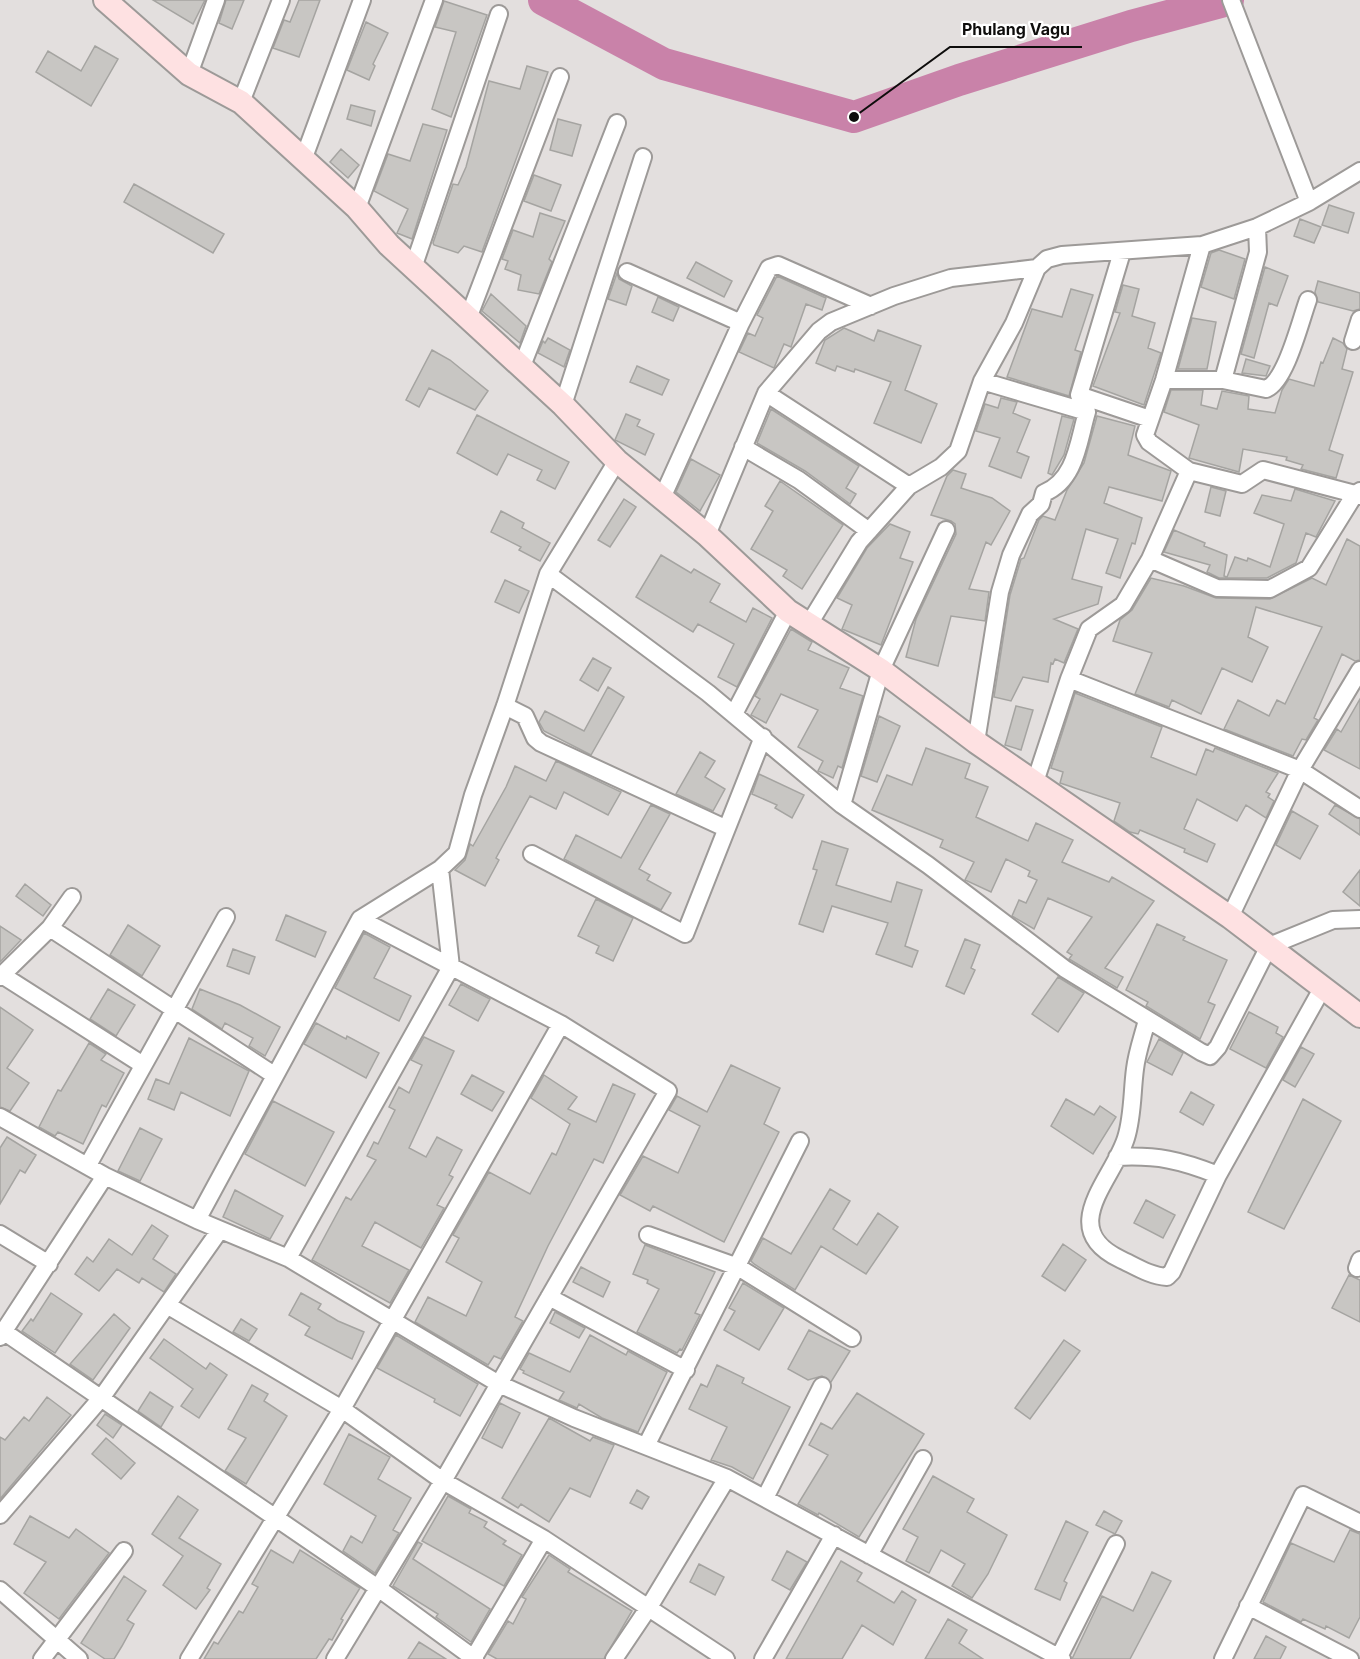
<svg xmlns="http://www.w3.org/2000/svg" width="1360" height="1659" viewBox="0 0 1360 1659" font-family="Inter,sans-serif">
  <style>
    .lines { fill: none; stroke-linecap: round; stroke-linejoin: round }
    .river { stroke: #c982a9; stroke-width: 32 }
    .building { fill: #c8c6c3; stroke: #a5a4a1; stroke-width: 1.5 }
    .street-casing { stroke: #9d9a98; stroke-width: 20 }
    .secondary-casing { stroke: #9d9a98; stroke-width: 26 }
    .street { stroke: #fff; stroke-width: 16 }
    .secondary { stroke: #fee1e2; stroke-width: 22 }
    .leader { fill: none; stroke: #0e0d0c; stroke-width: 2 }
    .callout-dot { fill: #0e0d0c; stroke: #fff; stroke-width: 2 }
    .callout-label { font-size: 16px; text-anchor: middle; font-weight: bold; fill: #0e0d0c; stroke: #fff; stroke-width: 4.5; stroke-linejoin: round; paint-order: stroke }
  </style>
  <rect width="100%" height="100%" fill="#e3dfde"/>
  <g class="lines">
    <!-- river -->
    <path class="river" d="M544 0 664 64 854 117 959 80 1131 26 1228 0"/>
  </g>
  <!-- building -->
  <path class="building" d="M153 0H205L193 24Z
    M226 0H244L232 29 219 23Z
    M299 0H320L299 57 273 48 284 20 290 22Z
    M444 1 487 15 451 117 432 109 456 32 435 27Z
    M366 22 388 33 373 64 375 66 369 80 347 70Z
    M95 46 118 59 91 106 36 72 48 51 81 71Z
    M527 66 548 72 482 252 464 246 458 253 434 245 433 243 453 184 458 185 466 167 489 81 520 89Z
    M351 105 375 111 371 126 347 119Z
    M558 119 581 125 572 156 550 150Z
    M423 124 447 130 412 239 397 233 408 209 374 191 388 154 410 161Z
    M341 149 359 165 348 178 330 162Z
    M534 175 561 185 551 211 524 201Z
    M134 184 224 234 213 253 124 202Z
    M1329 205 1354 213 1348 233 1322 225Z
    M540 213 565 221 549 259 552 262 539 294 518 290 521 275 505 269 508 261 502 259 513 230 533 237Z
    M1300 219 1321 227 1314 243 1294 236Z
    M1219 250 1245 259 1234 299 1201 287 1211 253Z
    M696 262 732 281 724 297 687 278Z
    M1265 267 1288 276 1277 306 1269 303 1254 358 1241 354Z
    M617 273 619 279 632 286 626 305 608 299Z
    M777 276 826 298 822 310 806 304 791 347 784 344 774 368 739 352 748 333 755 336 763 318 757 315Z
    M1318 281 1360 293V309L1353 311 1318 302 1315 292Z
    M1123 285 1139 289 1132 316 1155 323 1148 348 1161 353 1144 405 1093 386 1120 313 1115 312Z
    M1071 289 1093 295 1075 350 1081 352 1069 396 1007 377 1032 309 1062 317Z
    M491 294 526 326 520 343 482 311Z
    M658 297 679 307 673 321 652 312Z
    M1192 318 1216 322 1207 369H1178Z
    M844 328 874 341 878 330 921 346 905 390 937 404 921 443 874 423 891 382 855 369 854 372 837 366 835 371 816 363 825 340Z
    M548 338 570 350 564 367 538 353 543 341 545 343Z
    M1333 338 1343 343 1347 349 1342 369 1353 372 1329 450 1343 455 1336 478 1301 469 1303 465 1286 460 1287 457 1243 449 1239 472 1189 458 1199 425 1164 412 1171 390H1203L1201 405 1217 409 1222 391 1249 396 1248 409 1275 413 1282 390 1289 379 1314 386 1321 362 1323 363Z
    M432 350 450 360 488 391 475 410 429 388 419 407 406 400Z
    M1246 359 1270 366 1266 376 1242 373Z
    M637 366 669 380 662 395 630 382Z
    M1001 398 1017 402 1013 413 1030 420 1017 452 1029 457 1021 478 989 466 1000 438 976 431 985 404 998 408Z
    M771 409 859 466 846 488 856 494 850 504 805 471 757 443Z
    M626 414 640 420 637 426 654 434 645 455 615 440Z
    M477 415 569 462 555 489 537 480 542 470 508 454 497 475 457 453Z
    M1062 416 1074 419 1064 455 1052 475 1048 473Z
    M1097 416 1135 426 1128 455 1171 471 1162 501 1109 487 1104 503 1142 518 1135 544 1132 543 1120 578 1106 573 1118 539 1086 529 1072 579 1102 587 1098 604 1054 619 1078 629 1064 663 1055 659 1053 664 1051 663 1048 682 1023 677 1011 701 994 697 1010 595 1021 559 1024 558 1039 520 1043 516 1055 520 1067 490 1084 463Z
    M691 459 720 475 700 511 676 492Z
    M953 470 966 474 961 488 992 498 1010 511 991 545 986 542 969 589 989 592 985 621 951 616 938 666 906 657 916 619 956 534 955 524 951 521 931 515 947 476Z
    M780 481 843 525 802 589 783 576 787 570 751 549 773 511 765 506Z
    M1211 487 1226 491 1220 516 1205 512Z
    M1295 489 1335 501 1316 537 1306 533 1296 563 1267 578H1219L1207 572 1210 565 1164 552 1174 530 1205 543 1204 546 1227 555 1224 576 1227 577 1235 557 1247 561 1248 558 1270 567 1284 524 1254 513 1262 495 1291 501Z
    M624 499 636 507 610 547 598 540Z
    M501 511 524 523 522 528 550 543 540 561 519 550 521 547 491 532Z
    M890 524 910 532 900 558 913 562 881 645 842 629 852 605 837 598 867 548Z
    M1347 539 1360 546V660L1355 661 1342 654 1314 718 1318 720 1306 740 1302 739 1293 756 1224 729 1238 700 1269 716 1277 700 1285 704 1322 627 1256 607 1248 637 1268 647 1252 682 1222 668 1201 714 1172 700 1169 707 1135 694 1152 653 1113 641 1120 620 1132 610 1151 578 1184 586 1216 598 1270 599 1312 578 1326 585Z
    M661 555 691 573 694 569 720 584 710 602 746 622 753 608 772 618 737 687 718 677 734 644 698 624 693 632 636 597Z
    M505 580 529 591 519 613 495 602Z
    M791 629 812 642 808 650 849 668 840 688 863 696 842 768 838 766 833 778 818 771 823 761 798 747 818 710 781 694 766 723 751 715 760 699 755 696Z
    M593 658 611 668 598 691 580 680Z
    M608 687 624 697 591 755 544 731 539 722 545 711 584 731Z
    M1075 693 1162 727 1151 757 1196 775 1206 749 1213 752 1215 748 1278 773 1266 792 1270 794 1268 797 1274 801 1266 818 1246 805 1237 821 1197 799 1184 829 1215 844 1207 862 1184 852 1185 849 1140 830 1138 834 1130 832 1114 821 1120 803 1060 783 1063 772 1051 768Z
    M1360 699V769L1324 750 1337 729 1341 732Z
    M1016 706 1033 710 1021 750 1005 745Z
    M879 716 900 726 877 782 861 776Z
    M926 748 970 764 965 778 988 787 976 817 1028 841 1036 823 1073 840 1062 862 1109 882 1112 877 1154 901 1105 968 1123 977 1117 988 1069 959 1072 955 1067 952 1092 917 1048 898 1034 929 1012 916 1019 900 1026 903 1037 880 1028 876 1030 871 1006 859 991 892 965 880 974 862 940 847 943 840 872 810 887 775 912 785Z
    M700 752 715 761 705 777 725 789 713 811 676 794Z
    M556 761 621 792 608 815 564 792 556 809 530 796 496 858 499 860 485 886 455 870 465 860 470 844 473 846 506 787 515 766 546 781Z
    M759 774 804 795 792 818 775 808 777 805 752 794Z
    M651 805 670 814 639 869 650 875 647 880 671 893 661 910 564 859 576 835 621 858Z
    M1335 805 1360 819V835L1329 814Z
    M1292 811 1318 826 1300 859 1276 845Z
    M822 841 848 849 836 885 891 902 897 882 922 890 905 946 918 951 912 967 876 954 888 923 832 906 823 932 799 924 817 870 813 869Z
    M1360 870V906L1343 892Z
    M25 884 51 905 43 916 16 896Z
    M596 899 633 918 613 961 596 953 599 946 578 936Z
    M286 915 326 932 315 957 276 940Z
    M1157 924 1185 937 1183 940 1227 960 1208 1002 1215 1005 1200 1039 1146 1006 1148 1002 1126 990Z
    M128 925 160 946 142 976 110 955Z
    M0 926 21 940 0 962Z
    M364 933 390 947 374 978 411 996 399 1021 335 988Z
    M965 939 980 945 971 968 975 970 964 994 946 986Z
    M233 949 255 957 249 974 227 966Z
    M1058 977 1084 993 1058 1032 1032 1014Z
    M461 984 490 999 478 1021 449 1005Z
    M108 989 135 1005 116 1036 90 1019Z
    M200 989 240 1005 280 1027 265 1056 249 1046 253 1038 225 1023 222 1029 192 1009Z
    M0 1007 33 1030 7 1068 29 1083 10 1111 0 1107Z
    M1249 1012 1278 1027 1276 1033 1283 1037 1266 1068 1230 1049Z
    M316 1023 346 1039 347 1036 379 1053 366 1078 304 1044Z
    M424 1037 454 1051 409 1148 426 1157 437 1137 462 1150 449 1175 453 1177 437 1205 444 1208 421 1248 375 1222 362 1246 409 1270 390 1303 312 1260 346 1197 351 1200 376 1160 367 1156 374 1142 378 1144 395 1110 389 1107 399 1087 409 1093 422 1065 411 1060Z
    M189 1038 249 1071 230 1116 181 1092 174 1110 148 1099 156 1079 169 1084Z
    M1159 1039 1183 1053 1172 1075 1147 1062Z
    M89 1043 106 1054 101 1060 124 1073 106 1107 102 1105 83 1144 58 1132 55 1136 39 1127 58 1090 61 1091Z
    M1301 1047 1314 1054 1295 1087 1283 1080Z
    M731 1065 780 1088 764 1124 779 1132 724 1242 653 1206 650 1211 620 1195 643 1156 678 1173 700 1126 669 1110 677 1096 707 1112Z
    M472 1075 504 1092 492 1111 461 1094Z
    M544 1075 577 1097 568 1109 596 1122 613 1084 635 1094 603 1163 594 1159 548 1246 515 1317 523 1321 501 1359 494 1356 488 1365 415 1322 428 1297 466 1316 482 1282 446 1262 459 1238 453 1235 489 1172 530 1194 552 1153 556 1155 570 1124 531 1098Z
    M1191 1092 1214 1105 1203 1125 1180 1112Z
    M1066 1099 1094 1115 1100 1106 1116 1117 1093 1154 1051 1126Z
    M1303 1099 1341 1121 1284 1229 1248 1212Z
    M273 1101 334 1132 305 1186 245 1154Z
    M140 1128 162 1139 140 1181 118 1171Z
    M7 1137 36 1155 25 1173 20 1170 0 1204V1148Z
    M830 1189 850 1201 833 1229 857 1245 878 1213 898 1227 866 1274 821 1246 795 1290 754 1264 751 1261 763 1238 791 1254Z
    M235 1190 283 1216 270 1239 223 1217Z
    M1146 1200 1175 1215 1163 1238 1134 1223Z
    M152 1225 168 1236 153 1259 176 1274 164 1292 142 1278 139 1283 117 1269 99 1291 75 1274 87 1257 93 1262 109 1239 132 1255Z
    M1063 1244 1086 1260 1065 1291 1042 1276Z
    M645 1245 715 1272 695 1313 700 1315 682 1350 680 1349 677 1353 637 1332 659 1289 647 1283 648 1280 633 1274Z
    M581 1267 610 1282 603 1297 573 1282Z
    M1349 1275 1360 1280V1322L1332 1308Z
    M743 1283 784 1308 759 1350 724 1330 735 1311 729 1308Z
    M51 1293 82 1314 55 1353 22 1331 31 1319 33 1321Z
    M301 1293 321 1304 318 1309 338 1321 364 1332 352 1359 305 1335 310 1327 289 1315Z
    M555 1312 585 1328 579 1338 550 1323Z
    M114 1314 130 1328 93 1380 70 1364Z
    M241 1319 257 1329 249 1341 233 1332Z
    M809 1330 850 1351 831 1382 822 1376 808 1380 788 1369Z
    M396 1335 478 1384 460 1416 434 1402 435 1399 377 1368Z
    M590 1335 626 1355 628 1351 667 1372 638 1432 602 1418 579 1404 577 1408 559 1400 564 1392 523 1373 524 1371 520 1369 529 1353 570 1372Z
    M164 1339 206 1369 210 1363 227 1375 199 1418 181 1406 193 1389 150 1358Z
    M1064 1340 1080 1351 1030 1419 1015 1408Z
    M717 1365 744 1378 742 1383 790 1407 753 1479 732 1467 711 1460 727 1427 689 1409 701 1384 707 1387Z
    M252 1385 268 1394 264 1401 287 1416 246 1484 225 1471 246 1438 228 1429Z
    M150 1392 173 1407 161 1427 138 1411Z
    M857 1393 924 1434 859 1537 819 1513 818 1515 798 1504 828 1455 809 1445 821 1423 832 1429Z
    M47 1397 71 1415 0 1499V1437L5 1440 24 1417 29 1421Z
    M500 1403 520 1413 502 1448 482 1438Z
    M105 1414 122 1425 113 1438 97 1425Z
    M549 1418 590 1441 593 1437 614 1445 590 1497 570 1488 549 1522 521 1504 518 1508 502 1498Z
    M349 1434 390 1457 378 1479 411 1498 393 1530 399 1533 375 1573 343 1551 351 1536 362 1543 376 1516 324 1484Z
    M106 1438 135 1463 121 1479 92 1454Z
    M933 1476 974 1499 967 1512 1007 1535 988 1574 972 1598 952 1586 965 1564 941 1550 929 1573 906 1561 918 1537 903 1529Z
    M637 1490 649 1497 642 1509 630 1503Z
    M178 1496 198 1510 179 1538 221 1564 207 1588 210 1590 196 1609 163 1585 183 1556 152 1534Z
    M448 1496 471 1509 469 1513 487 1522 484 1527 506 1541 503 1544 522 1555 504 1586 422 1541Z
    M1104 1511 1122 1521 1115 1534 1096 1525Z
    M30 1516 69 1538 76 1529 109 1553 59 1619 24 1593 46 1562 14 1544Z
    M1066 1521 1088 1532 1064 1581 1067 1583 1060 1600 1035 1589Z
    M1350 1530 1360 1534V1617L1349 1638 1326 1626 1325 1629 1303 1619 1301 1622 1263 1602 1291 1543 1334 1562Z
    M418 1542 422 1544 413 1559 490 1609 471 1642 436 1617 438 1614 393 1586Z
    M271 1550 293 1563 300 1550 360 1588 341 1619 343 1620 332 1640 329 1639 316 1659H204L214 1642 218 1644 239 1611 243 1613 258 1587 252 1584Z
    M787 1551 807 1562 790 1590 772 1580Z
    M549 1555 570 1569 568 1572 632 1611 604 1659H497L488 1654 508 1621 513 1624 526 1599 522 1597Z
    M841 1561 862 1573 857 1581 894 1603 902 1591 916 1600 893 1645 862 1625 842 1659H786Z
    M699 1564 724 1577 715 1595 690 1582Z
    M1152 1572 1171 1581 1130 1659H1072L1102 1596 1133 1611Z
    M124 1576 146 1591 127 1620 134 1624 122 1646 114 1659H105L81 1643Z
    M948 1619 967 1630 959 1643 983 1659H925Z
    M1266 1636 1286 1647 1280 1659H1254Z
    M419 1642 446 1659H408Z"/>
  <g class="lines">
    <defs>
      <path id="street" d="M1231 0 1309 202 1257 227 1202 245 1164 380 1145 435 1149 442 1189 471 1150 559 1123 605 1089 629 1069 679 1300 770 1360 809
        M189 74 216 0
        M241 102 281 0
        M303 160 362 0
        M1309 202 1360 171
        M357 208 434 0
        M413 268 499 14
        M627 272 741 323
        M469 316 560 77
        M1353 341 1360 319
        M522 366 617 123
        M1164 380H1223L1266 389C1286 381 1300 322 1308 300
        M1223 380 1258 252 1257 227
        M766 393 909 486
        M1079 395 1150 419
        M563 405 643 157
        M1087 412 1079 395 1122 252
        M743 447 799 480 869 531
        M1189 471 1242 484 1263 470 1355 494 1360 491
        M662 498 741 323 769 268 778 265 871 306
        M707 535 766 393 819 331 831 322 894 296 951 278 1037 268
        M1150 559 1217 588 1270 589 1309 568 1355 494 1360 496
        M548 574 708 693 842 805 928 865 1065 969 1201 1052 1210 1056 1218 1047 1269 946 1333 920 1360 919
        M809 624 859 542 909 486 941 467 958 451 982 381 1014 323 1037 268 1047 259 1062 255 1202 245
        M505 706 525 716 535 738 541 743 725 828
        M734 714 788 611
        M976 742 1000 592 1011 555 1030 514 1041 504 1044 493C1076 480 1078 442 1087 412L982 381
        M1035 782 1069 679
        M842 805 881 670 946 530
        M532 854 685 934 763 737
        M1230 917 1300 770 1360 670
        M50 928 274 1075
        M2 975 143 1065
        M0 977 50 928 72 897
        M1147 1020C1143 1036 1137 1052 1135 1069 1132 1091 1133 1116 1126 1138 1113 1180 1056 1228 1120 1259 1135 1266 1150 1276 1167 1277L1172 1272 1218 1175 1323 987
        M0 1117 105 1176 197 1220 288 1258 499 1384 574 1418 727 1478 1062 1659
        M1117 1157C1157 1155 1180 1160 1218 1175
        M88 1165 226 917
        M197 1220 360 919 440 869 457 853 473 795 505 706 548 574 617 461
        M0 1234 49 1264
        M648 1235 738 1267 852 1338
        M288 1258 451 967 440 869
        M1357 1268 1360 1260
        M549 1297 686 1370
        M167 1305 342 1409 443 1481 544 1539 726 1659
        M3 1331 378 1588 475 1659
        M0 1337 105 1176
        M646 1446 800 1141
        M765 1498 822 1386
        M0 1515 102 1397 220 1230
        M869 1555 923 1459
        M0 1590 79 1659
        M1248 1606 1350 1659
        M42 1659 124 1551
        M189 1659 342 1409 561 1024
        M335 1659 443 1481 668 1091 561 1024 360 919
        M473 1659 544 1539
        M614 1659 649 1607 727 1478
        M763 1659 834 1535
        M1058 1659 1116 1544
        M1223 1659 1303 1495 1360 1523"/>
      <path id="secondary" d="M105 0 189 74 241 102 357 208 389 245 563 405 617 461 707 535 788 611 881 670 976 742 1230 917 1360 1016"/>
    </defs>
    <!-- street casing -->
    <use href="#street" class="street-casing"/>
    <!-- secondary casing -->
    <use href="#secondary" class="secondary-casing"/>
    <!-- street -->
    <use href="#street" class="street"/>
    <!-- secondary -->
    <use href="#secondary" class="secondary"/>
  </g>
  <!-- callouts -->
  <path class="leader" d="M854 117L950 47H1082"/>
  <circle class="callout-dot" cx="854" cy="117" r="6"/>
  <g class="callout-label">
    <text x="1016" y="35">Phulang Vagu</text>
  </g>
</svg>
